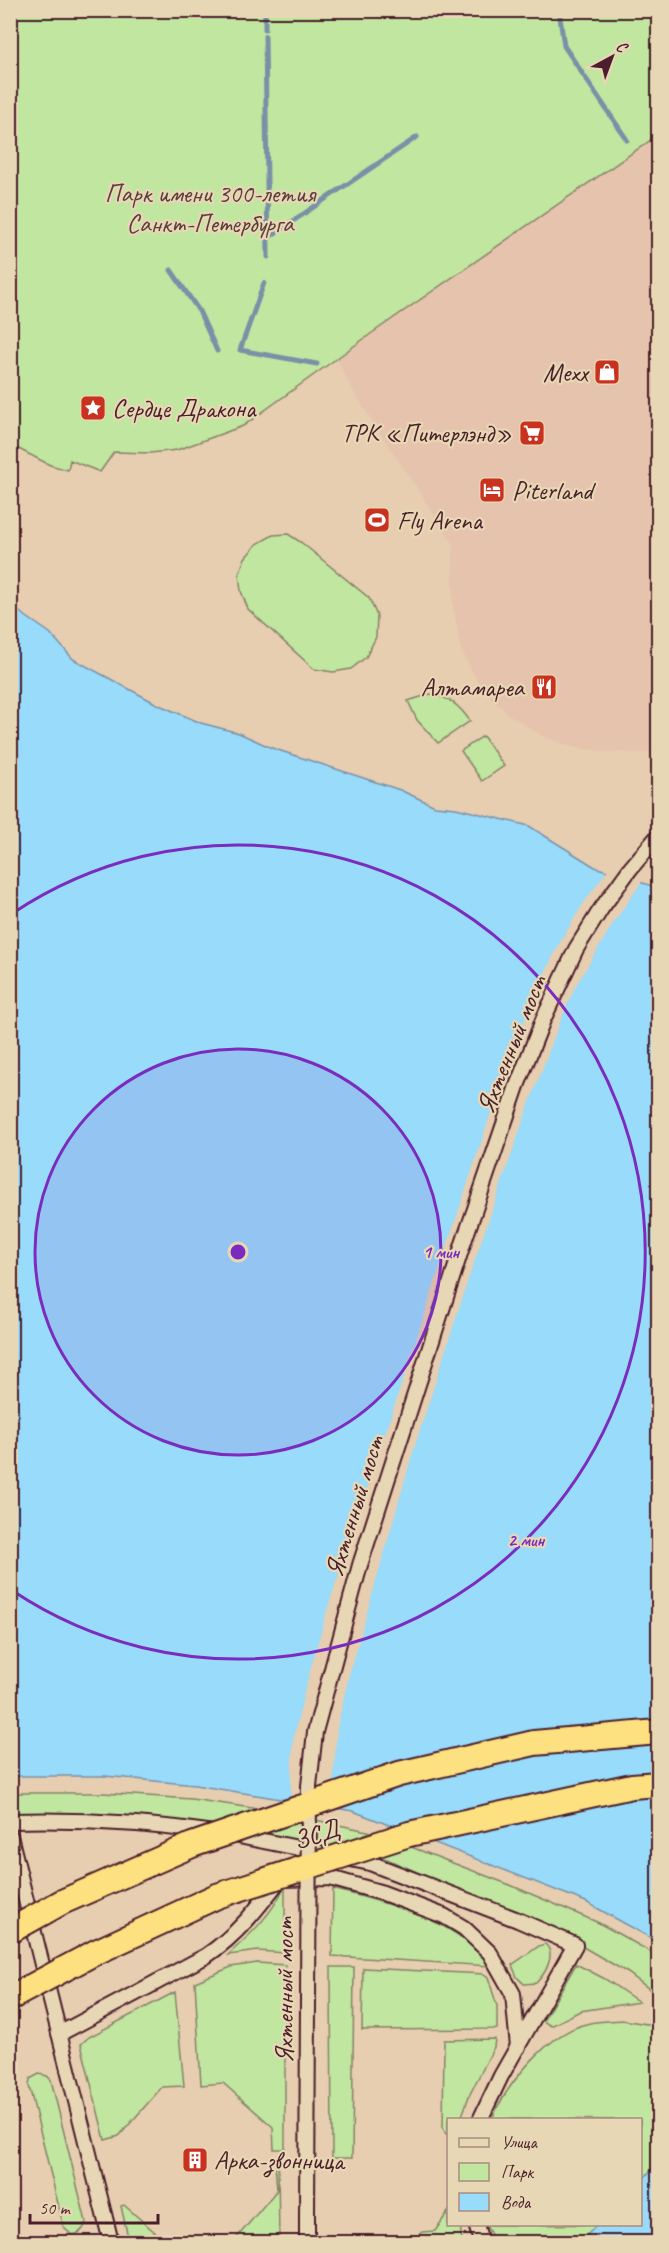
<svg xmlns="http://www.w3.org/2000/svg" width="669" height="2253" viewBox="0 0 669 2253" font-family="Caveat,sans-serif">
  <style>
    .built { fill: #e6c3ac }
    .green { fill: #c0e6a0; stroke: #858266; stroke-width: 1.5 }
    .water { fill: #98dbfa; stroke: #7990a7; stroke-width: 1.5 }
    .pier { fill: #e7ceb0 }
    .lines { fill: none; stroke-linecap: round; stroke-linejoin: round }
    .stream { stroke: #7990a7; stroke-width: 5 }
    .minor-casing { stroke: #4a1f2b; stroke-width: 18 }
    .minor { stroke: #e8d7b4; stroke-width: 14 }
    .minor-bridge-casing { stroke: #4a1f2b; stroke-width: 18; stroke-linecap: butt }
    .motorway-bridge-casing { stroke: #4a1f2b; stroke-width: 28; stroke-linecap: butt }
    .minor-bridge { stroke: #e8d7b4; stroke-width: 14 }
    .motorway-bridge { stroke: #fde080; stroke-width: 24 }
    .ring { fill: none; stroke: #7b2cbf; stroke-width: 3 }
    .labels { text-anchor: middle; stroke-width: 4.5; stroke-linejoin: round; paint-order: stroke }
    .park-label { font-size: 26px; fill: #5c3d3d; stroke: #e8d7b4 }
    .poi-label { font-size: 26px; fill: #4a1f2b; stroke: #e8d7b4; text-anchor: start }
    .street-label { font-size: 26px; fill: #4a1f2b; stroke: #e8d7b4 }
    .centre { fill: #7b2cbf; stroke: #e8d7b4; stroke-width: 3 }
    .ring-label { font-size: 18px; text-anchor: middle; font-weight: bold; fill: #7b2cbf; stroke: #e8d7b4; stroke-width: 4.5; stroke-linejoin: round; paint-order: stroke }
  </style>
  <rect width="100%" height="100%" fill="#e7ceb0"/>
  <filter id="ink" filterUnits="userSpaceOnUse"><feTurbulence type="fractalNoise" baseFrequency=".0167" numOctaves="2"/><feDisplacementMap in="SourceGraphic" scale="12" xChannelSelector="R" yChannelSelector="G"/><feConvolveMatrix kernelMatrix="1 2 1 2 8 2 1 2 1" color-interpolation-filters="sRGB"/></filter>
  <g filter="url(#ink)">
    <!-- built -->
    <path class="built" d="M658 135V749L646 753 605 752 572 747 542 736 508 714 481 688 461 650 453 606V543L354 393 337 359 372 333Z"/>
    <!-- green -->
    <path class="green" d="M10 11H658V135L372 333 243 426 177 450 150 453 114 452 100 472 70 460 68 470 50 465 11 445Z
      M288 534 302 543 369 598 377 616 376 637 366 657 351 669 333 672 314 669 248 609 241 591 239 574 245 558 257 544 273 535Z
      M430 694C449 697 459 705 470 721L438 743 417 720 408 701Z
      M483 736 504 766 482 781 461 751Z
      M10 1793H103L191 1799 273 1811 372 1832 510 1885 599 1923 658 1956V1992L656 1994 628 1973 566 1937 387 1859 261 1833 139 1817 74 1815 11 1818Z
      M285 1885V1953L258 1951 228 1955C250 1935 273 1914 285 1885Z
      M333 1889C386 1904 456 1917 490 1966L332 1956Z
      M545 1944C557 1954 545 1974 536 1983L524 1984 517 1977 512 1965 539 1946Z
      M257 1963 285 1965V2149H274L273 2127 223 2083 201 2085 195 1982 231 1967Z
      M576 1964 605 1979 639 2002 580 2011 551 2026 543 2021Z
      M331 1967H354L352 2158H332Z
      M363 1968 484 1974 488 1977 497 2006V2029L362 2030Z
      M175 1992 184 2086 162 2087 119 2136 105 2140 81 2044 89 2037Z
      M623 2020 658 2026V2242H495L486 2225 640 2224V2120L492 2119C507 2084 549 2031 590 2023 600 2021 612 2021 623 2020Z
      M495 2039 494 2047 469 2096 461 2119 448 2120V2134H446L443 2128 444 2040Z
      M39 2074 47 2076 51 2080 86 2222C84 2230 80 2234 72 2235L64 2228 29 2086 30 2079Z
      M275 2163 278 2164 279 2242H221L234 2241 277 2190Z
      M124 2205 166 2242H129L121 2206Z
      M448 2212V2224L460 2225 462 2242H411V2241L422 2232 435 2231Z"/>
    <!-- water -->
    <path class="water" d="M10 603 21 613 50 633 73 659 157 704 201 723 239 733 272 748 400 790 435 806 456 808 529 826 595 867 658 888V1942L586 1902 353 1811 195 1785 105 1776H11Z
      M658 2163V2242H583V2239L597 2225 640 2224 641 2181Z"/>
    <!-- pier -->
    <path class="pier" d="M609 868 643 880 614 922 592 959 575 987 562 1017 528 1107 469 1277 413 1452 349 1675 337 1728 331 1811 290 1804 293 1741 305 1689 328 1607 507 1064 541 981 559 944 583 904Z"/>
    <g class="lines">
      <!-- stream -->
      <path class="stream" d="M265 10V29
        M559 10 564 46 627 140
        M265 36 268 257
        M268 238 417 137
        M171 270 199 311 217 351
        M264 283 240 350 317 364"/>
      <defs>
        <path id="minor" d="M10 1821C79 1819 147 1823 215 1833
          M234 1835 318 1852
          M10 1836 111 2242
          M346 1858 370 1863 518 1920 575 1945 501 2076 480 2120
          M59 2034 206 1956C237 1935 257 1909 280 1879L330 1878 383 1893 444 1916 464 1928 490 1953 513 1994 518 2047
          M476 2224 481 2242
          M307 2242V2217"/>
      </defs>
      <!-- minor casing -->
      <use href="#minor" class="minor-casing"/>
      <!-- minor -->
      <use href="#minor" class="minor"/>
      <defs>
        <path id="minor-bridge" d="M307 2217 309 1786 315 1732 360 1565 464 1241 517 1086 543 1020 576 949 601 909 630 869 658 836"/>
        <path id="motorway-bridge" d="M10 1931 62 1902 192 1845 399 1774 534 1743 658 1732
          M10 1998 94 1953 217 1896 409 1834 632 1786 658 1784"/>
      </defs>
      <!-- minor-bridge casing -->
      <use href="#minor-bridge" class="minor-bridge-casing"/>
      <!-- motorway-bridge casing -->
      <use href="#motorway-bridge" class="motorway-bridge-casing"/>
      <!-- minor-bridge -->
      <use href="#minor-bridge" class="minor-bridge"/>
      <!-- motorway-bridge -->
      <use href="#motorway-bridge" class="motorway-bridge"/>
    </g>
  </g>
  <!-- distance rings -->
  <circle cx="238" cy="1252" r="203" fill="#7b2cbf" fill-opacity=".12"/>
  <g class="ring">
    <circle cx="238" cy="1252" r="203"/>
    <path d="M13 913A407 407 0 1 1 13 1591"/>
  </g>
  <!-- icons -->
  <defs>
    <symbol id="shop-square" viewBox="-11 -11 22 22"><rect x="-9" y="-9" width="18" height="18" rx="4" fill="#c8321e" stroke="#e8d7b4"/><path d="M-5-2.5h2.3a2.7 3.5 0 0 1 5.4 0H5L5.5 6h-11ZM-1.5-2.5h3a1.5 2.3 0 0 0-3 0Z" fill="#fff"/></symbol>
    <symbol id="sight-square" viewBox="-11 -11 22 22"><rect x="-9" y="-9" width="18" height="18" rx="4" fill="#c8321e" stroke="#e8d7b4"/><path d="M0-6L1.8-2.2L6-1.7L2.9 1.2L3.7 5.4L0 3.3L-3.7 5.4L-2.9 1.2L-6-1.7L-1.8-2.2Z" fill="#fff"/></symbol>
    <symbol id="supermarket-square" viewBox="-11 -11 22 22"><rect x="-9" y="-9" width="18" height="18" rx="4" fill="#c8321e" stroke="#e8d7b4"/><path d="M-6-5.5h2.5l.6 2H6L4.5 2H-2.5L-4.4-4H-6ZM-1.5 3.2a1.3 1.3 0 1 0 .1 0ZM3 3.2a1.3 1.3 0 1 0 .1 0Z" fill="#fff"/></symbol>
    <symbol id="hotel-square" viewBox="-11 -11 22 22"><rect x="-9" y="-9" width="18" height="18" rx="4" fill="#c8321e" stroke="#e8d7b4"/><path d="M-6-4.5h1.5V1H6V5H4.5V3h-9V5H-6ZM-4 0a1.8 1.8 0 1 1 3.6 0ZM.5 0V-2.5h3Q6-2.5 6 0Z" fill="#fff"/></symbol>
    <symbol id="stadium-square" viewBox="-11 -11 22 22"><rect x="-9" y="-9" width="18" height="18" rx="4" fill="#c8321e" stroke="#e8d7b4"/><path d="M0-5a6.5 5 0 1 0 0 10a6.5 5 0 1 0 0-10ZM-3.5-1.8h7v3.6h-7Z" fill="#fff"/></symbol>
    <symbol id="restaurant-square" viewBox="-11 -11 22 22"><rect x="-9" y="-9" width="18" height="18" rx="4" fill="#c8321e" stroke="#e8d7b4"/><path d="M-5-6h1v4h1v-4h1v4h1v-4h1v5L-1.5 .5V6h-2V.5L-5-1ZM5-6V6H3V1.5H1.5Q1.5-4 5-6Z" fill="#fff"/></symbol>
    <symbol id="building-square" viewBox="-11 -11 22 22"><rect x="-9" y="-9" width="18" height="18" rx="4" fill="#c8321e" stroke="#e8d7b4"/><path d="M-4-6H4V6H1V3H-1V6H-4ZM-2.5-4.3h1.7v1.8h-1.7ZM.8-4.3h1.7v1.8H.8ZM-2.5-1h1.7V.8h-1.7ZM.8-1h1.7V.8H.8Z" fill="#fff"/></symbol>
  </defs>
  <g fill-rule="evenodd">
    <use href="#shop-square" x="592" y="357" width="30" height="30"/>
    <use href="#sight-square" x="78" y="393" width="30" height="30"/>
    <use href="#supermarket-square" x="517" y="418" width="30" height="30"/>
    <use href="#hotel-square" x="477" y="475" width="30" height="30"/>
    <use href="#stadium-square" x="362" y="505" width="30" height="30"/>
    <use href="#restaurant-square" x="529" y="672" width="30" height="30"/>
    <use href="#building-square" x="180" y="2145" width="30" height="30"/>
  </g>
  <g class="labels">
    <!-- park labels -->
    <g class="park-label">
      <text x="210" y="202">Парк имени 300-летия<tspan x="210" dy="30">Санкт-Петербурга</tspan></text>
    </g>
    <!-- poi labels -->
    <g class="poi-label">
      <text x="588" y="381" text-anchor="end">Mexx</text>
      <text x="112" y="417">Сердце Дракона</text>
      <text x="512" y="442" text-anchor="end">ТРК «Питерлэнд»</text>
      <text x="512" y="499">Piterland</text>
      <text x="397" y="529">Fly Arena</text>
      <text x="524" y="696" text-anchor="end">Алтамареа</text>
      <text x="214" y="2169">Арка-звонница</text>
    </g>
    <!-- street labels -->
    <g class="street-label">
      <text transform="translate(511 1044) rotate(-68)" y="9">Яхтенный мост</text>
      <text transform="translate(354 1506) rotate(-73)" y="9">Яхтенный мост</text>
      <text transform="translate(316 1834) rotate(-18)" y="9">ЗСД</text>
      <text transform="translate(284 1990) rotate(-90)" y="9">Яхтенный мост</text>
    </g>
  </g>
  <circle cx="238" cy="1252" r="9" class="centre"/>
  <g class="ring-label">
    <text x="441" y="1258">1 мин</text>
    <text x="526" y="1546">2 мин</text>
  </g>
  <!-- margin -->
  <rect width="669" height="2253" fill="none" stroke="#e8d7b4" stroke-width="36"/>
  <rect x="18" y="18" width="633" height="2217" fill="none" stroke="#4a1f2b" stroke-width="2" filter="url(#ink)"/>
  <!-- legend -->
  <rect x="447" y="2118" width="195" height="108" fill="#e8d7b4" stroke="#a98d7d" stroke-width="1.5"/>
  <rect x="459" y="2138" width="30" height="9" fill="#e8d7b4" stroke="#a98d7d" stroke-width="1.5"/>
  <text x="501" y="2148" font-size="18" fill="#4a1f2b">Улица</text>
  <rect x="459" y="2163" width="30" height="18" fill="#c0e6a0" stroke="#a98d7d" stroke-width="1.5"/>
  <text x="501" y="2178" font-size="18" fill="#4a1f2b">Парк</text>
  <rect x="459" y="2193" width="30" height="18" fill="#98dbfa" stroke="#a98d7d" stroke-width="1.5"/>
  <text x="501" y="2208" font-size="18" fill="#4a1f2b">Вода</text>
  <!-- north arrow -->
  <g transform="translate(612 57) rotate(41)" stroke="#e8d7b4" stroke-width="4.5" paint-order="stroke">
  <path d="M0-4.5L10 22L0 15L-10 22Z" fill="#4a1f2b"/>
  <text y="-9" font-size="16" font-weight="bold" text-anchor="middle" fill="#4a1f2b">С</text>
  </g>
  <!-- scale -->
  <path d="M30 2214v9h128v-9" fill="none" stroke="#4a1f2b" stroke-width="3"/>
  <text x="39" y="2214" font-size="18" fill="#4a1f2b" stroke="#e8d7b4" stroke-width="4.5" paint-order="stroke">50 m</text>
</svg>
